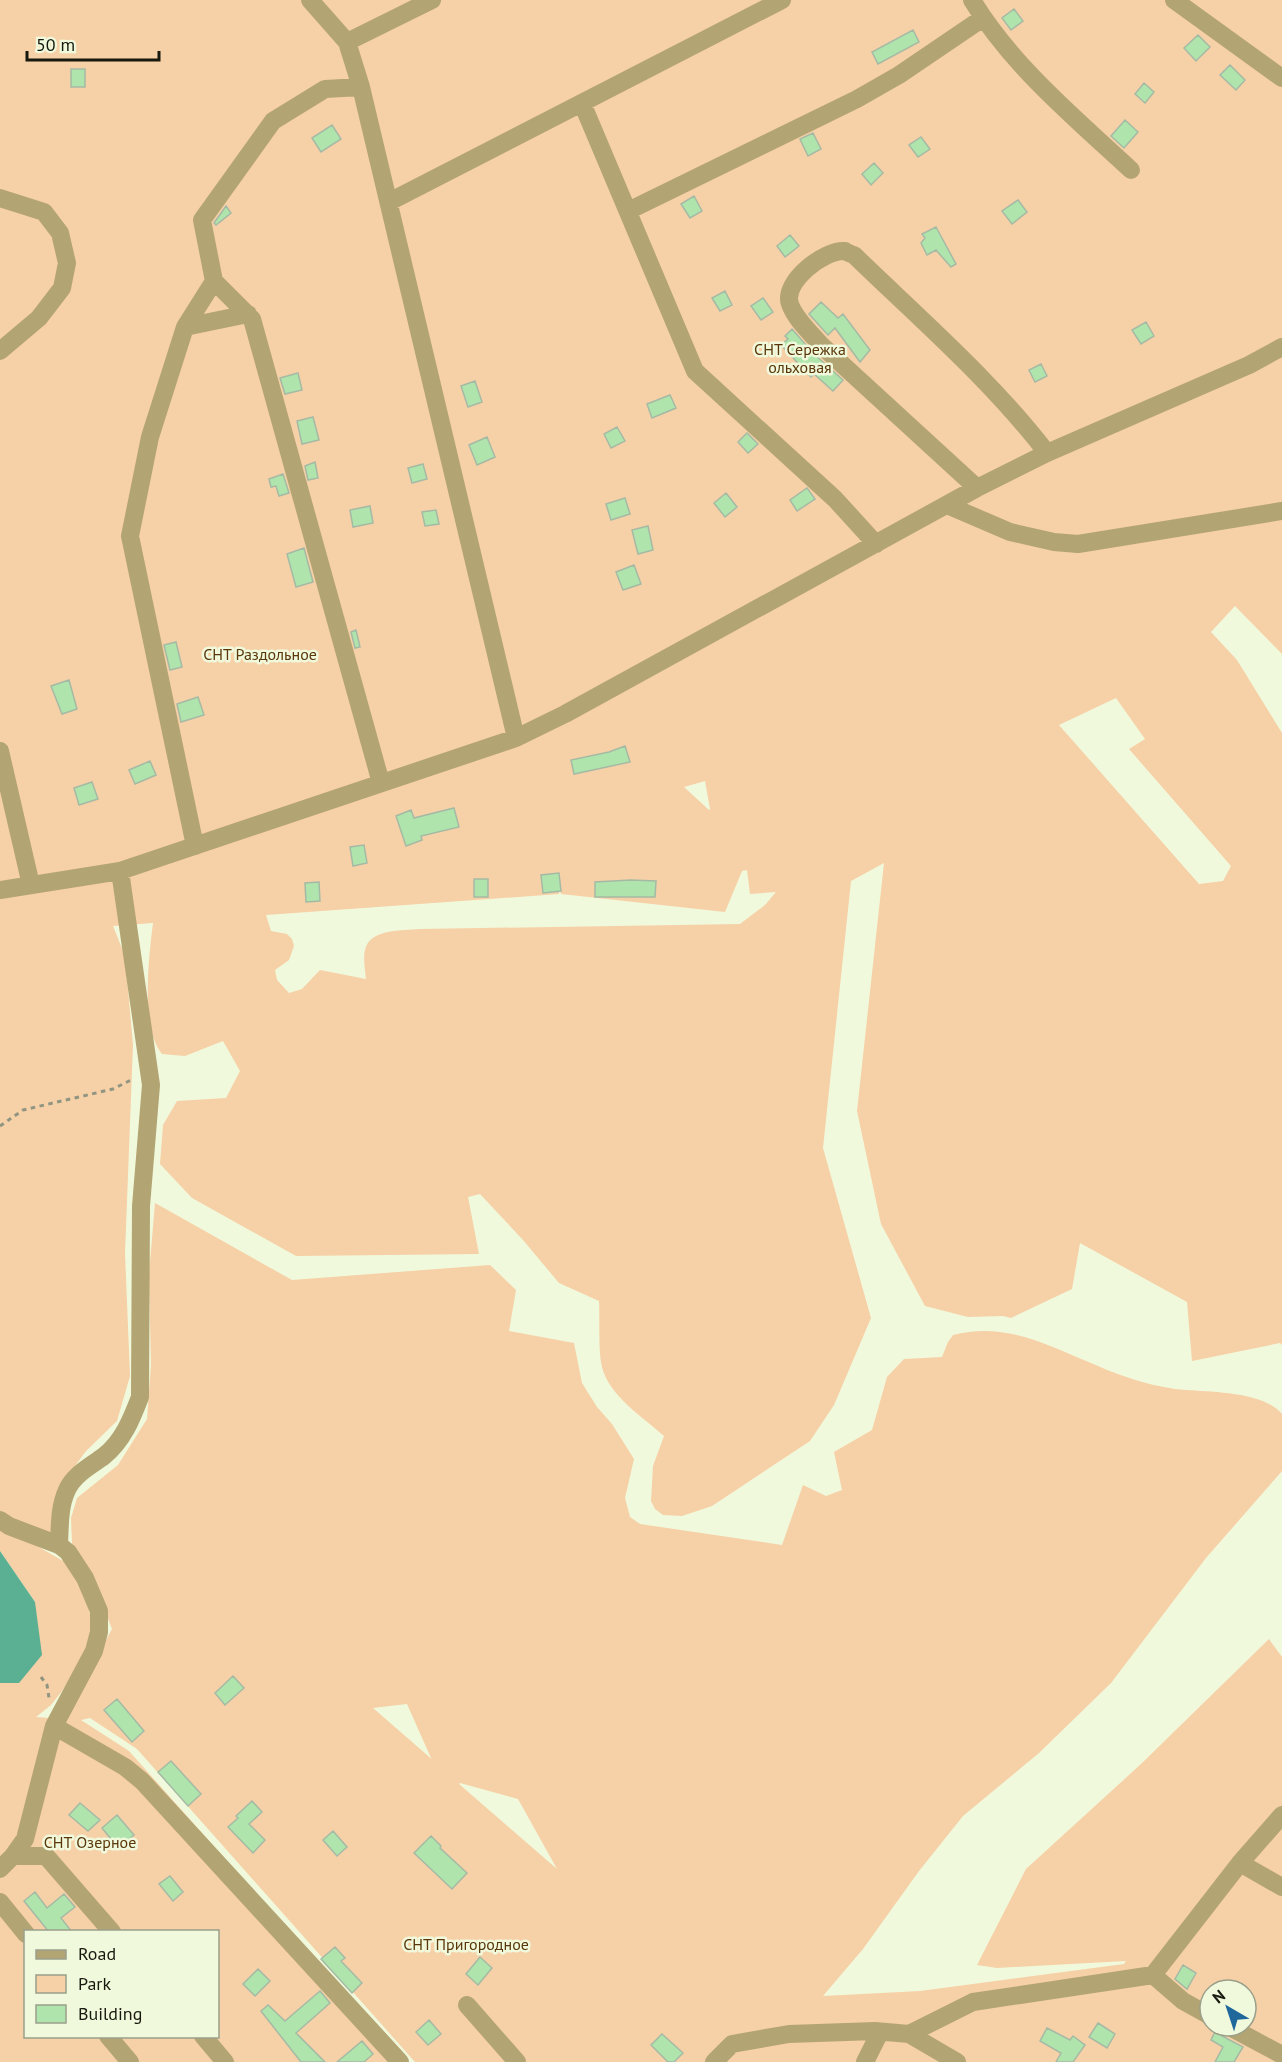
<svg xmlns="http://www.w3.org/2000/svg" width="1282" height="2062" viewBox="0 0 1282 2062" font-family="'PT Sans',sans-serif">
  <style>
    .green { fill: #f6d0a7; fill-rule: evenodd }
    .water { fill: #5baf92 }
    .building { fill: #afe5ad; stroke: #a5baa4; stroke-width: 1.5 }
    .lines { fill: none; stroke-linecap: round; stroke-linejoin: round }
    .path { stroke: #909581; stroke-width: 3; stroke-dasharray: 4.5 4.5; stroke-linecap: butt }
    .minor { stroke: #b3a473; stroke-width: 18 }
    .labels { text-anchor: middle; stroke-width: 5; stroke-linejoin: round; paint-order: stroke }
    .park-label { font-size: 16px; fill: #59370a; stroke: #f1f9dc }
  </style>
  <rect width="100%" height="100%" fill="#f1f9dc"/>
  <!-- green -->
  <path class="green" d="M0 0H1282V654L1235 606 1211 632 1237 660 1282 733V1345L1280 1343 1192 1361 1187 1302 1080 1243 1072 1289 1011 1318 1003 1316 968 1317 925 1306 881 1224 857 1111 884 863 851 881 823 1148 871 1318 834 1405 810 1441 712 1506 682 1516 663 1515 655 1509 651 1501 653 1466 664 1436C643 1417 609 1396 602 1367 598 1352 600 1318 599 1301L559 1283 523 1240 480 1194 468 1197 479 1254 296 1256 192 1198 160 1164 163 1125 177 1101 226 1098 240 1071 223 1041 185 1056 162 1054C140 1028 149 956 153 923L113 926 125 956 133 1045 125 1253 130 1376 117 1421 86 1451 59 1488 55 1535 0 1513ZM1116 698 1145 739 1129 749 1231 866 1223 881 1199 884 1059 725ZM705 781 710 809 709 810 684 787ZM747 870 750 894 776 892 765 905 740 924 420 929C403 931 370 928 365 950 363 958 365 970 366 979L320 970 302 989 289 993 277 980 275 970 289 960 294 946 292 939 287 934 271 931 266 915 559 894V885L561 894 725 912 742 871Z
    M155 1203 292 1280 490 1265 516 1290 509 1331 574 1343 582 1383 597 1407 612 1424 634 1459 625 1498 630 1517 640 1524 782 1545 803 1485 826 1496 842 1490 834 1452 872 1430 887 1377 904 1359 942 1357 948 1342 953 1335C1007 1321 1049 1346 1098 1366 1125 1378 1157 1388 1186 1390 1213 1392 1264 1392 1282 1414V1471L1206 1558 1111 1683 1039 1753 963 1816 919 1871 863 1949 823 1996 920 1991 1124 1964 1126 1961 997 1968 977 1965 1026 1869 1141 1764 1269 1639 1282 1657V2062H415L137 1749 90 1718 81 1720 129 1751 406 2062H0V1683H19L35 1602 0 1551V1525L72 1566 86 1595 92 1624 86 1654 62 1691 51 1705 36 1717 63 1719 112 1629 90 1572 72 1543 71 1518 77 1498 118 1465 147 1419 151 1365 149 1274ZM407 1704 431 1758 434 1761 373 1708ZM460 1783 518 1799 557 1869 459 1784ZM26 1932H218V2036H26ZM1210 1990H1246V2026H1210Z"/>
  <!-- water -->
  <path class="water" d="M0 1551 35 1602 42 1655 19 1683H0Z"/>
  <!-- building -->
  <path class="building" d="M1014 9 1023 21 1011 30 1002 18Z
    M913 30 919 42 878 64 872 52Z
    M1198 35 1210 47 1196 61 1184 48Z
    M1230 65 1245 80 1236 90 1220 75Z
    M71 69H85V87H71Z
    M1144 83 1154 92 1145 103 1135 94Z
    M1125 120 1138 132 1124 148 1111 136Z
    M332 125 341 139 321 152 312 138Z
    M813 133 821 149 808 156 800 139Z
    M921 137 930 149 918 157 909 145Z
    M874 163 883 173 871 185 862 174Z
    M694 196 702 211 690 218 681 204Z
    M1018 200 1027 212 1012 224 1002 211Z
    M226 206 231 213 216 225 214 223Z
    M936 227 956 264 951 267 936 250 927 255 921 243 925 238 922 234Z
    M790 235 799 246 785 257 777 246Z
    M725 291 732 305 720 311 712 298Z
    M763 298 773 312 761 320 751 306Z
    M821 302 838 318 843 314 870 350 860 362 835 328 828 335 809 314Z
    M1146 322 1154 336 1141 344 1132 330Z
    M792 329 813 353 843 380 833 391 814 374 811 377 781 345 788 339 785 336Z
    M1041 364 1047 376 1035 382 1029 370Z
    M298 373 302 390 285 394 280 378Z
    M475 381 482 402 468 407 461 386Z
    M670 395 676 408 652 418 647 404Z
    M313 417 319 440 302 444 297 421Z
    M617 427 625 441 611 448 604 434Z
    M747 433 758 444 748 453 738 442Z
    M487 437 495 457 477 465 469 445Z
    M315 462 318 478 308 480 305 466Z
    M423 464 427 479 412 483 408 468Z
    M283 474 289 493 279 496 276 486 271 487 269 479Z
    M807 488 815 499 797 511 790 500Z
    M726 493 737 507 725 517 714 503Z
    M625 498 630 514 611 520 606 504Z
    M370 506 373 523 353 527 350 510Z
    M436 510 439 524 425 526 422 512Z
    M648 526 653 550 638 554 632 530Z
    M304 548 313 582 296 587 287 554Z
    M634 565 641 584 623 590 616 572Z
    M356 630 360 647 355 648 351 632Z
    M176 642 182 667 170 670 164 645Z
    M69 680 77 709 62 714 51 686Z
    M198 697 204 715 181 722 177 704Z
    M625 746 630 762 574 774 571 760 609 752Z
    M150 761 156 775 135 784 129 770Z
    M92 782 98 799 79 805 74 788Z
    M454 808 459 827 421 836 422 840 406 846 396 816 411 810 414 818Z
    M364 845 367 863 353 866 350 847Z
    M559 873 561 891 543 893 541 875Z
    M474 879H488V897H474Z
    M631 880 656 881 655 897H595V882Z
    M319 882 320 901 306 902 305 883Z
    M233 1676 244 1688 225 1705 215 1693Z
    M117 1699 144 1731 132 1742 104 1710Z
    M171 1761 201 1794 188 1806 158 1772Z
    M252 1801 262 1812 249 1824 265 1840 253 1853 228 1827 238 1818 236 1816Z
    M80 1803 100 1820 88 1831 69 1815Z
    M117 1815 134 1835 123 1845 120 1841 115 1844 102 1828Z
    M333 1831 347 1847 337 1856 323 1840Z
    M431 1836 441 1846 440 1848 467 1873 452 1889 414 1853Z
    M170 1876 183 1892 173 1901 159 1884Z
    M35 1892 47 1908 64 1894 75 1907 61 1918 72 1932H49L24 1901Z
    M335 1947 345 1958 341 1961 362 1983 352 1993 321 1959Z
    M480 1957 492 1968 478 1985 466 1974Z
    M1183 1965 1196 1973 1187 1989 1175 1979Z
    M258 1969 270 1981 255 1996 243 1984Z
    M320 1991 330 2003 296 2033 325 2062H301L261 2011 268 2005 285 2021Z
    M429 2020 441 2034 428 2045 416 2032Z
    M1098 2023 1115 2034 1107 2048 1089 2037Z
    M1047 2028 1070 2040 1073 2036 1085 2045 1073 2062H1056L1061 2053 1040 2041Z
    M1217 2028 1222 2036 1243 2047 1234 2062H1215L1223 2047 1211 2040Z
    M662 2034 683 2053 674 2062H668L651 2045Z
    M362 2041 373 2054 364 2062H337Z"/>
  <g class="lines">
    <!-- path -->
    <path class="path" d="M0 1126 23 1110 113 1089 133 1079
      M41 1677 47 1685 49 1698"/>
    <!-- minor -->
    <path class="minor" d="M310 0 347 42 361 87 516 738
      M972 0C1012 66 1075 118 1131 170
      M1174 0 1282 78
      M347 42 432 0
      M582 103 695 371 835 499 876 544
      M0 198 44 212 60 233 67 263 62 288 39 318 0 351
      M389 202 782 0
      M628 211 857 99 899 75 983 18
      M214 281 252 319 381 783
      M185 327 248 314
      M977 488 821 345C811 333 795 319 790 304 782 282 825 249 845 251 846 252 853 255 854 255 920 319 991 380 1047 453
      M947 505 1010 532 1054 542 1078 544 1282 511
      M0 751 31 885
      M195 846 130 536 150 437 185 327 214 281 202 220 273 121 325 89 361 87
      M0 890 120 871
      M0 1520 9 1526 59 1545
      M54 1726 125 1767 142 1781 400 2062
      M13 1856H46L112 1932
      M1240 1863 1282 1887
      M0 1869 13 1856 25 1839 54 1726 94 1651 99 1632V1611L85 1578 68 1552 59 1545C60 1526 59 1507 67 1490 74 1474 91 1466 104 1456 123 1441 132 1418 140 1397L141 1206 151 1085 120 871 516 738 565 714 977 488 1047 453 1249 365 1282 347
      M0 1902 26 1934
      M1153 1975 1183 2001 1210 2016
      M467 2005 517 2062
      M1228 2026 1282 2055
      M909 2034 957 2062
      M108 2036 130 2062
      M203 2036 225 2062
      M714 2062 732 2044 789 2034 875 2031 909 2034 973 2002 1153 1975 1240 1863 1282 1815
      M865 2062 880 2032"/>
  </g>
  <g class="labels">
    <!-- park labels -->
    <g class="park-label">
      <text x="800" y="355">СНТ Сережка<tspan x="800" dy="18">ольховая</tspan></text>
      <text x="260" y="660">СНТ Раздольное</text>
      <text x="90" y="1848">СНТ Озерное</text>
      <text x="466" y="1950">СНТ Пригородное</text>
    </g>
  </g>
  <!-- legend -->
  <rect x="24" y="1930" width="195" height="108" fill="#f1f9dc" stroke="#9a9f8a" stroke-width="1.5"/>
  <rect x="36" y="1950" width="30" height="9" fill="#b3a473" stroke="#9a9f8a" stroke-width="1.5"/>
  <text x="78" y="1960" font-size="18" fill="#17190f">Road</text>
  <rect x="36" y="1975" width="30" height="18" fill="#f6d0a7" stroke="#9a9f8a" stroke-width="1.5"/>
  <text x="78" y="1990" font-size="18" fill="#17190f">Park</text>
  <rect x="36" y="2005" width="30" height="18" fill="#afe5ad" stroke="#9a9f8a" stroke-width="1.5"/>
  <text x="78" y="2020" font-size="18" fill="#17190f">Building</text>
  <!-- north arrow -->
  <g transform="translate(1228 2008) rotate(321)"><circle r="28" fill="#f1f9dc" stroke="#9a9f8a" stroke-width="1.5"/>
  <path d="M0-4.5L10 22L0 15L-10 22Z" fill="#20679b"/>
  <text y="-9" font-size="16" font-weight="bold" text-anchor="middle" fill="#17190f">N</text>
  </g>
  <!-- scale -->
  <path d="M27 51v9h132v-9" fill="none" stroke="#17190f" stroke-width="3"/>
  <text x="36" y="51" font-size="18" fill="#17190f" stroke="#f1f9dc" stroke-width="4.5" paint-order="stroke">50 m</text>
</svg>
